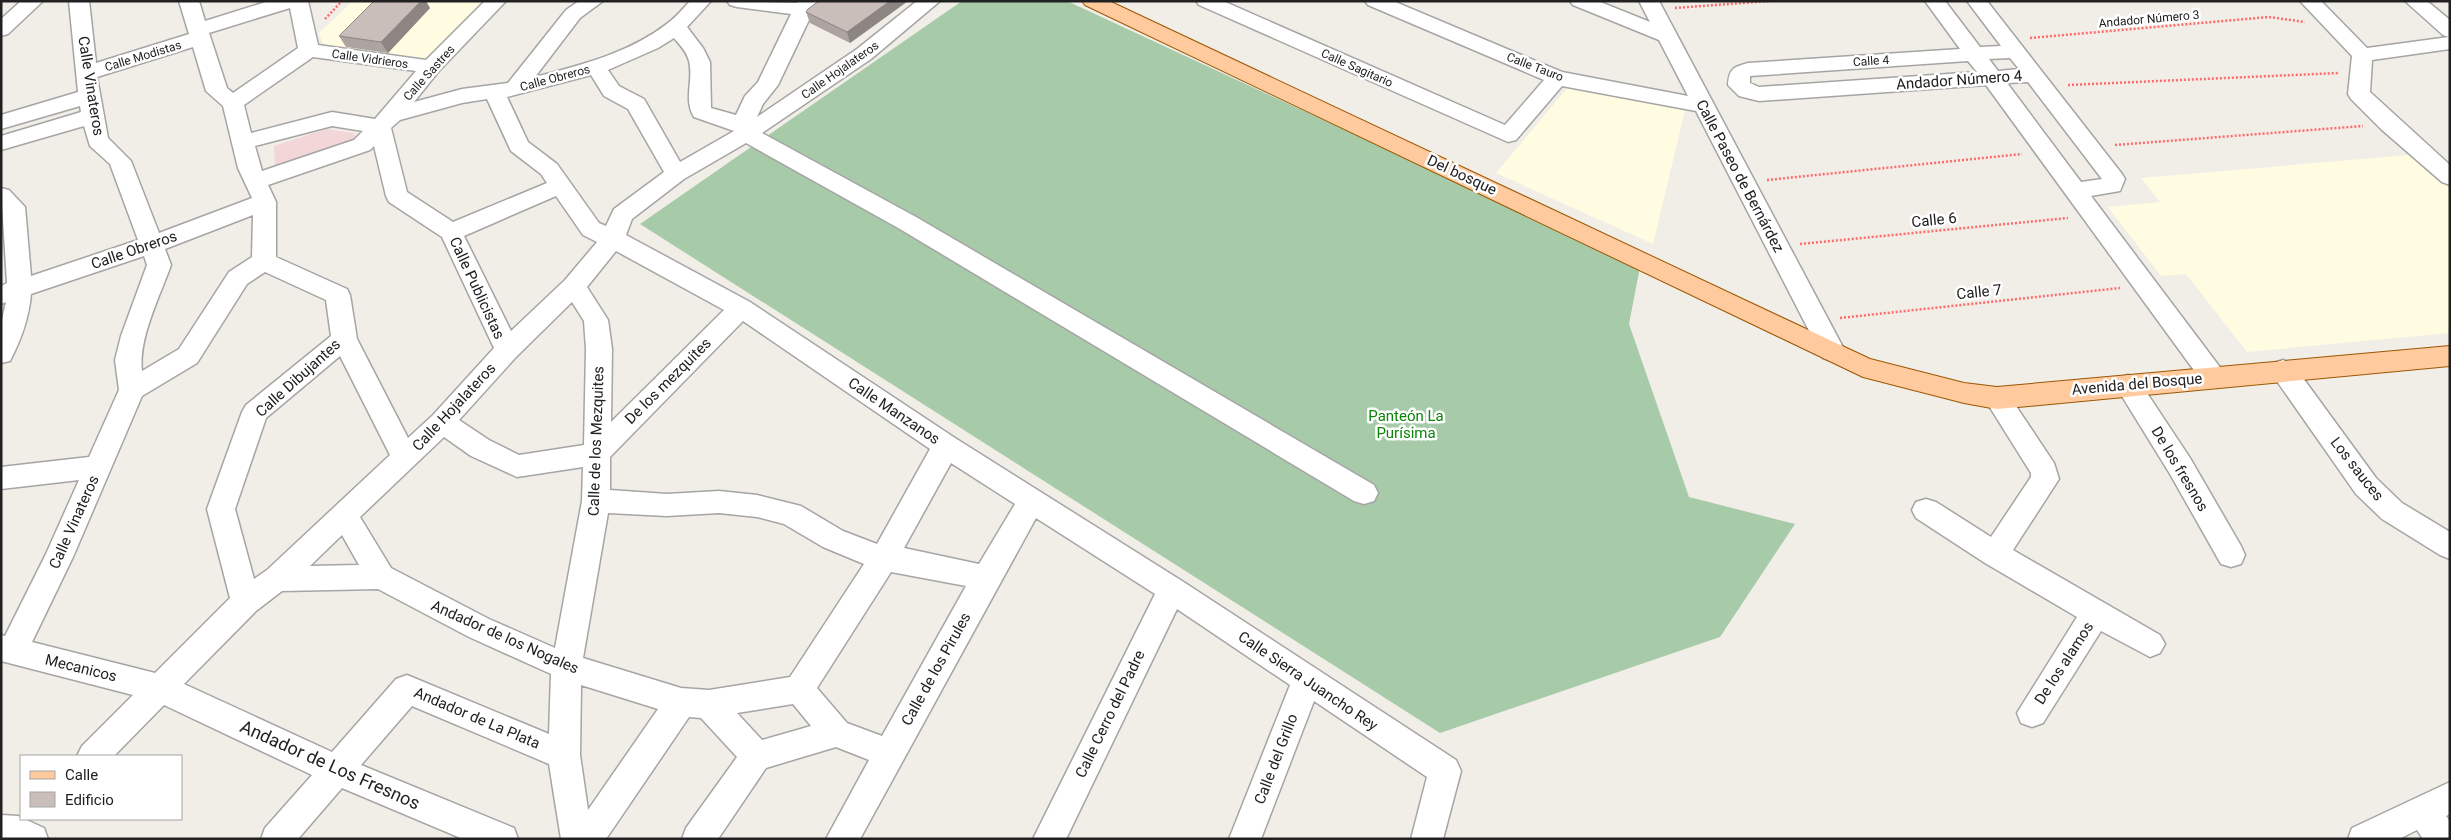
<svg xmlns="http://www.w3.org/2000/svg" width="2451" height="840" viewBox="0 0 2451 840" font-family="Roboto,sans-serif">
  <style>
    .commercial { fill: #f2d6d8 }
    .education { fill: #fffce2 }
    .cemetery { fill: #a7cba8 }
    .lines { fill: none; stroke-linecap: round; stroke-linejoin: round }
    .minor-casing { stroke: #a5a5a5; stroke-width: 3 }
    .major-casing { stroke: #9d5700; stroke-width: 2 }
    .path { stroke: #ff6b6d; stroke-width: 2.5; stroke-dasharray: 2 2; stroke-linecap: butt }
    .minor { fill: #fff; fill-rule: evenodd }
    .major { fill: #ffca9e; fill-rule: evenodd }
    .wall { fill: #ada3a0 }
    .shaded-wall { fill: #8d8582 }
    .building { fill: #c9beba; stroke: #8d8582 }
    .labels { text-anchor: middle; stroke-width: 5; stroke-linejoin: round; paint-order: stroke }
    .far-street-label { font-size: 12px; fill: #212121; stroke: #fff }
    .street-label { font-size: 15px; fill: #212121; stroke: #fff }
    .park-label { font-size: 15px; fill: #0c8508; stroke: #fff }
    .near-street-label { font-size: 18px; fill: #212121; stroke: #fff }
  </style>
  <rect width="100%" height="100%" fill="#f1ede7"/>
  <!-- commercial -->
  <path class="commercial" d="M327 129 354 133 357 141 275 166 274 146Z"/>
  <!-- education -->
  <path class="education" d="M353 1H489L430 64 324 48 319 33Z
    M1569 86 1685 110 1653 244 1496 173Z
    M2409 155 2433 175 2450 184V333L2247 352 2186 274 2161 276 2108 207 2160 202 2141 178Z"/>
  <!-- cemetery -->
  <path class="cemetery" d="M962 1H1067L1640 267 1629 324 1689 497 1795 524 1720 637 1440 733 640 224Z"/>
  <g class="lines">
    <defs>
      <path id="minor" d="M21 1H43L8 34 1 36V19Z
        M69 1H89L96 63 189 34 179 1H199L205 21 269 1H308L318 45 426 60 485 1H506L438 72 414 102 462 89 508 83 566 10 579 1H603L580 18 535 77C581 65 630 53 668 23 676 17 683 9 690 1H711L687 27 703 48 710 62 711 108 736 115 745 96 758 82 791 14 737 7 730 5 727 1 797 3 798 1H818L778 85 763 104 757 117 857 49 917 1H940L871 59 762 133 916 217 1374 485 1378 493 1374 501 1364 504 1354 501 900 229 746 143 684 179 632 219 626 235 750 302 955 438 1182 581 1456 760 1461 771 1443 839H1411L1427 777 1314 701 1261 839H1229L1290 685 1177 609 1066 839H1033L1155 594 1036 518 860 839H826L869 760 836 747 766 768 718 839H682L686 828 737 757 701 718 689 717 606 839H561L549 764 412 706 361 765 514 828 518 839H463L342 788 298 839H261L265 828 312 775 164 705 114 756H77L82 746 133 695 1 661V635L5 636 46 554 79 480 1 489V467L89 457 119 390 115 360 121 336 147 265 144 256 31 294C29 318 21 340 10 361L1 363V324L6 302 1 304V286L7 283 1 188 9 190 25 207 31 276 138 240 110 164 90 146 84 126 1 150V136L81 112 80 106 1 129V115L78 92ZM290 8 298 48 233 93 227 88 209 33ZM674 38C680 45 687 52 689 61 694 81 683 99 694 117L734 131 680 162 644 99 619 86 608 70 658 48ZM193 47 206 91 223 106 238 168 252 198 159 233 131 161 108 138 97 77ZM313 57 416 71 375 119 332 112 251 133 244 105ZM591 75 604 96 628 109 664 172 614 209 606 226 599 223 557 164 528 142 507 97ZM487 99 511 151 541 174 547 183 453 222 407 192 391 128 400 120 462 103ZM332 126 363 131 354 140 262 171 255 146ZM374 146 386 196 389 202 442 237 494 348 433 415 408 438 357 339 350 295 347 289 276 257V202L268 185 370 150ZM556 196 583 235 597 242 565 280 511 331 464 236ZM253 215 252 257 229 272 179 349 142 371C138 339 160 296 171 265L165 249ZM616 251 724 310 611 422 612 349 608 320 587 287ZM265 272 326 300 331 336 246 405 242 412 207 509 230 598 155 673 32 642 73 557 142 396 197 363 247 284ZM572 302 584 321 586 349 584 445 519 455 489 440 459 420 516 357ZM743 321 930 449 877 544 843 531 801 506 757 495 719 491 667 494 610 490V457ZM340 356 390 455 267 570 254 579 235 509 266 418ZM444 437 471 456 517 477 583 467 582 501 555 648 489 619 391 568 360 517ZM951 463 1015 504 979 564 904 548ZM608 513 667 516 719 513 757 517 784 524 823 547 864 564 790 677 709 690 681 688 583 658ZM342 535 359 565 310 566ZM891 572 966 586 882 736 847 723 817 688ZM378 589 469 637 551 674 549 734 407 675 396 679 332 752 184 684 256 611 282 591ZM581 685 658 709 588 810 580 755ZM793 704 811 726 762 740 737 713Z
        M1196 1H1223L1505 125 1544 80 1368 5 1365 1H1393L1562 72 1688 96 1659 40 1573 5 1570 1H1598L1650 22 1639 1H1659L1845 351 1841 358 1832 361 1823 358 1696 111 1562 86 1516 140 1508 142 1199 5Z
        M1925 1H1945L1980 47 2001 46 1967 1H1987L2122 174 2125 179 2120 191 2091 196 2222 370 2226 377 2222 384 2213 387 2204 384 1986 85 1759 101 1739 96 1728 85C1729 69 1733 67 1748 63L1960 49ZM2010 58 2019 69 1998 71 1989 59ZM1968 61 1977 72 1759 87 1750 83V76ZM2028 82 2102 179 2081 182 2007 83Z
        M2300 1H2321L2367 48 2449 37 2443 35 2405 1H2427L2450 20V49L2372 60 2370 92 2450 165V185L2442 182 2381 129 2351 99 2348 94 2352 56Z
        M2283 360 2292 363 2376 478 2402 503 2450 532V559L2440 555 2382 519 2356 494 2274 377 2270 370 2274 363Z
        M2128 375 2137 378 2190 458 2241 546 2245 555 2241 564 2231 567 2221 564 2170 474 2115 385 2119 378Z
        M1997 388 2006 391 2054 463 2059 479 2013 550 2160 635 2165 644 2160 653 2150 657 2101 631 2043 723 2032 727 2021 723 2017 713 2077 617 1985 563 1916 518 1912 510 1916 502 1926 499 1936 502 1991 537 2031 477V473L1984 398 1988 391Z
        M2450 782V814L2446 816 2450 821V839H2423L2417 830 2399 839H2348L2352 828Z
        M1 815 18 816 44 828 48 839H1Z"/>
      <path id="major" d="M1082 1H1109L1870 359 1964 383 1997 387 2450 346V366L1997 409 1964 403 1863 377 1085 5Z"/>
    </defs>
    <!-- minor casing -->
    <use href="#minor" class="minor-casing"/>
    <!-- major casing -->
    <use href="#major" class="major-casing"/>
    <!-- path -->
    <path class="path" d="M1675 8 1769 1
      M325 19 342 1
      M2030 38 2269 17 2305 22
      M2068 85 2339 73
      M2115 145 2363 126
      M1767 180 2022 154
      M1800 244 2068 218
      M1840 318 2120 288"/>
    <!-- minor -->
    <use href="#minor" class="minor"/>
    <!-- major -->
    <use href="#major" class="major"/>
  </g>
  <!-- wall -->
  <path class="wall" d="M819 1H908L850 43 810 23 806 12Z
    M430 8 388 53 346 47 339 36Z"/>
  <!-- shaded-wall -->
  <path class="shaded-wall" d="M421 1H426L430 8 388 53 381 42Z
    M890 1H908L850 43 847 32Z"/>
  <!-- building -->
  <path class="building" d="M374 1H421L381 42 339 36Z
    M819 1H890L847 32 806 12 808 9Z"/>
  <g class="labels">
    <!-- far-street labels -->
    <g class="far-street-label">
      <text transform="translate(2149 19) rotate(-5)" y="4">Andador Número 3</text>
      <text transform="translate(143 56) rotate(-17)" y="4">Calle Modistas</text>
      <text transform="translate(370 59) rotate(8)" y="4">Calle Vidrieros</text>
      <text transform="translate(1871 61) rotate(-4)" y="4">Calle 4</text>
      <text transform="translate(1535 67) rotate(21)" y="4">Calle Tauro</text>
      <text transform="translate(1357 68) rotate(24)" y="4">Calle Sagitario</text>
      <text transform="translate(840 70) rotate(-35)" y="4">Calle Hojalateros</text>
      <text transform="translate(429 73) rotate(-48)" y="4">Calle Sastres</text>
      <text transform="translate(555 78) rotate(-15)" y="4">Calle Obreros</text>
    </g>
    <!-- street labels -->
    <g class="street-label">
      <text transform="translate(1959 80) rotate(-4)" y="5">Andador Número 4</text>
      <text transform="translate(91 86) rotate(81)" y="5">Calle Vinateros</text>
      <text transform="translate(1462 175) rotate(25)" y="5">Del bosque</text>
      <text transform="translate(1740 176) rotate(62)" y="5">Calle Paseo de Bernárdez</text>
      <text transform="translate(1934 220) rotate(-6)" y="5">Calle 6</text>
      <text transform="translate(134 250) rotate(-19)" y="5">Calle Obreros</text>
      <text transform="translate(477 288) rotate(65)" y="5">Calle Publicistas</text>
      <text transform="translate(1979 292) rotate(-6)" y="5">Calle 7</text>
      <text transform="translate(298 378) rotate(-42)" y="5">Calle Dibujantes</text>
      <text transform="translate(668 381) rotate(-45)" y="5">De los mezquites</text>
      <text transform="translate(2137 384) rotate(-5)" y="5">Avenida del Bosque</text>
      <text transform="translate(454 407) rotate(-47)" y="5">Calle Hojalateros</text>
      <text transform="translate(894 411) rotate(34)" y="5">Calle Manzanos</text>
      <text transform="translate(596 441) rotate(-88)" y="5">Calle de los Mezquites</text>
      <text transform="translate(2180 469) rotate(59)" y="5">De los fresnos</text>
      <text transform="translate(2357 469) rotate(52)" y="5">Los sauces</text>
      <text transform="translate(74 522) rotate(-66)" y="5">Calle Vinateros</text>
      <text transform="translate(505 637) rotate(24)" y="5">Andador de los Nogales</text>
      <text transform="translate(2064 663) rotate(-57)" y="5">De los alamos</text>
      <text transform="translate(81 668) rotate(14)" y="5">Mecanicos</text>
      <text transform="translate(936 669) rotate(-61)" y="5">Calle de los Pirules</text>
      <text transform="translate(1308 681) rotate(34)" y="5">Calle Sierra Juancho Rey</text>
      <text transform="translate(1110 714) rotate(-64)" y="5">Calle Cerro del Padre</text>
      <text transform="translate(477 718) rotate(23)" y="5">Andador de La Plata</text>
      <text transform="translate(1276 759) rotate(-69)" y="5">Calle del Grillo</text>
    </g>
    <!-- park labels -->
    <g class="park-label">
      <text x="1406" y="421">Panteón La<tspan x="1406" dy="17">Purísima</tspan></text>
    </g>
    <!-- near-street labels -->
    <g class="near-street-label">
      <text transform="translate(330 765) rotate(24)" y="6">Andador de Los Fresnos</text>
    </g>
  </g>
  <!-- border -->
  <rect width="2451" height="840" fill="none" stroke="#212121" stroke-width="5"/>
  <!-- legend -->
  <rect x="20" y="755" width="162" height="65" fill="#ffffff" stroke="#a6a6a6"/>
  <rect x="30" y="771" width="25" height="8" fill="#ffca9e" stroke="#a6a6a6"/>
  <text x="65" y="780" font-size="15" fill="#212121">Calle</text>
  <rect x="30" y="792" width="25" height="15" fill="#c9beba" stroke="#a6a6a6"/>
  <text x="65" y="805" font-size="15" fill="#212121">Edificio</text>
</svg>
